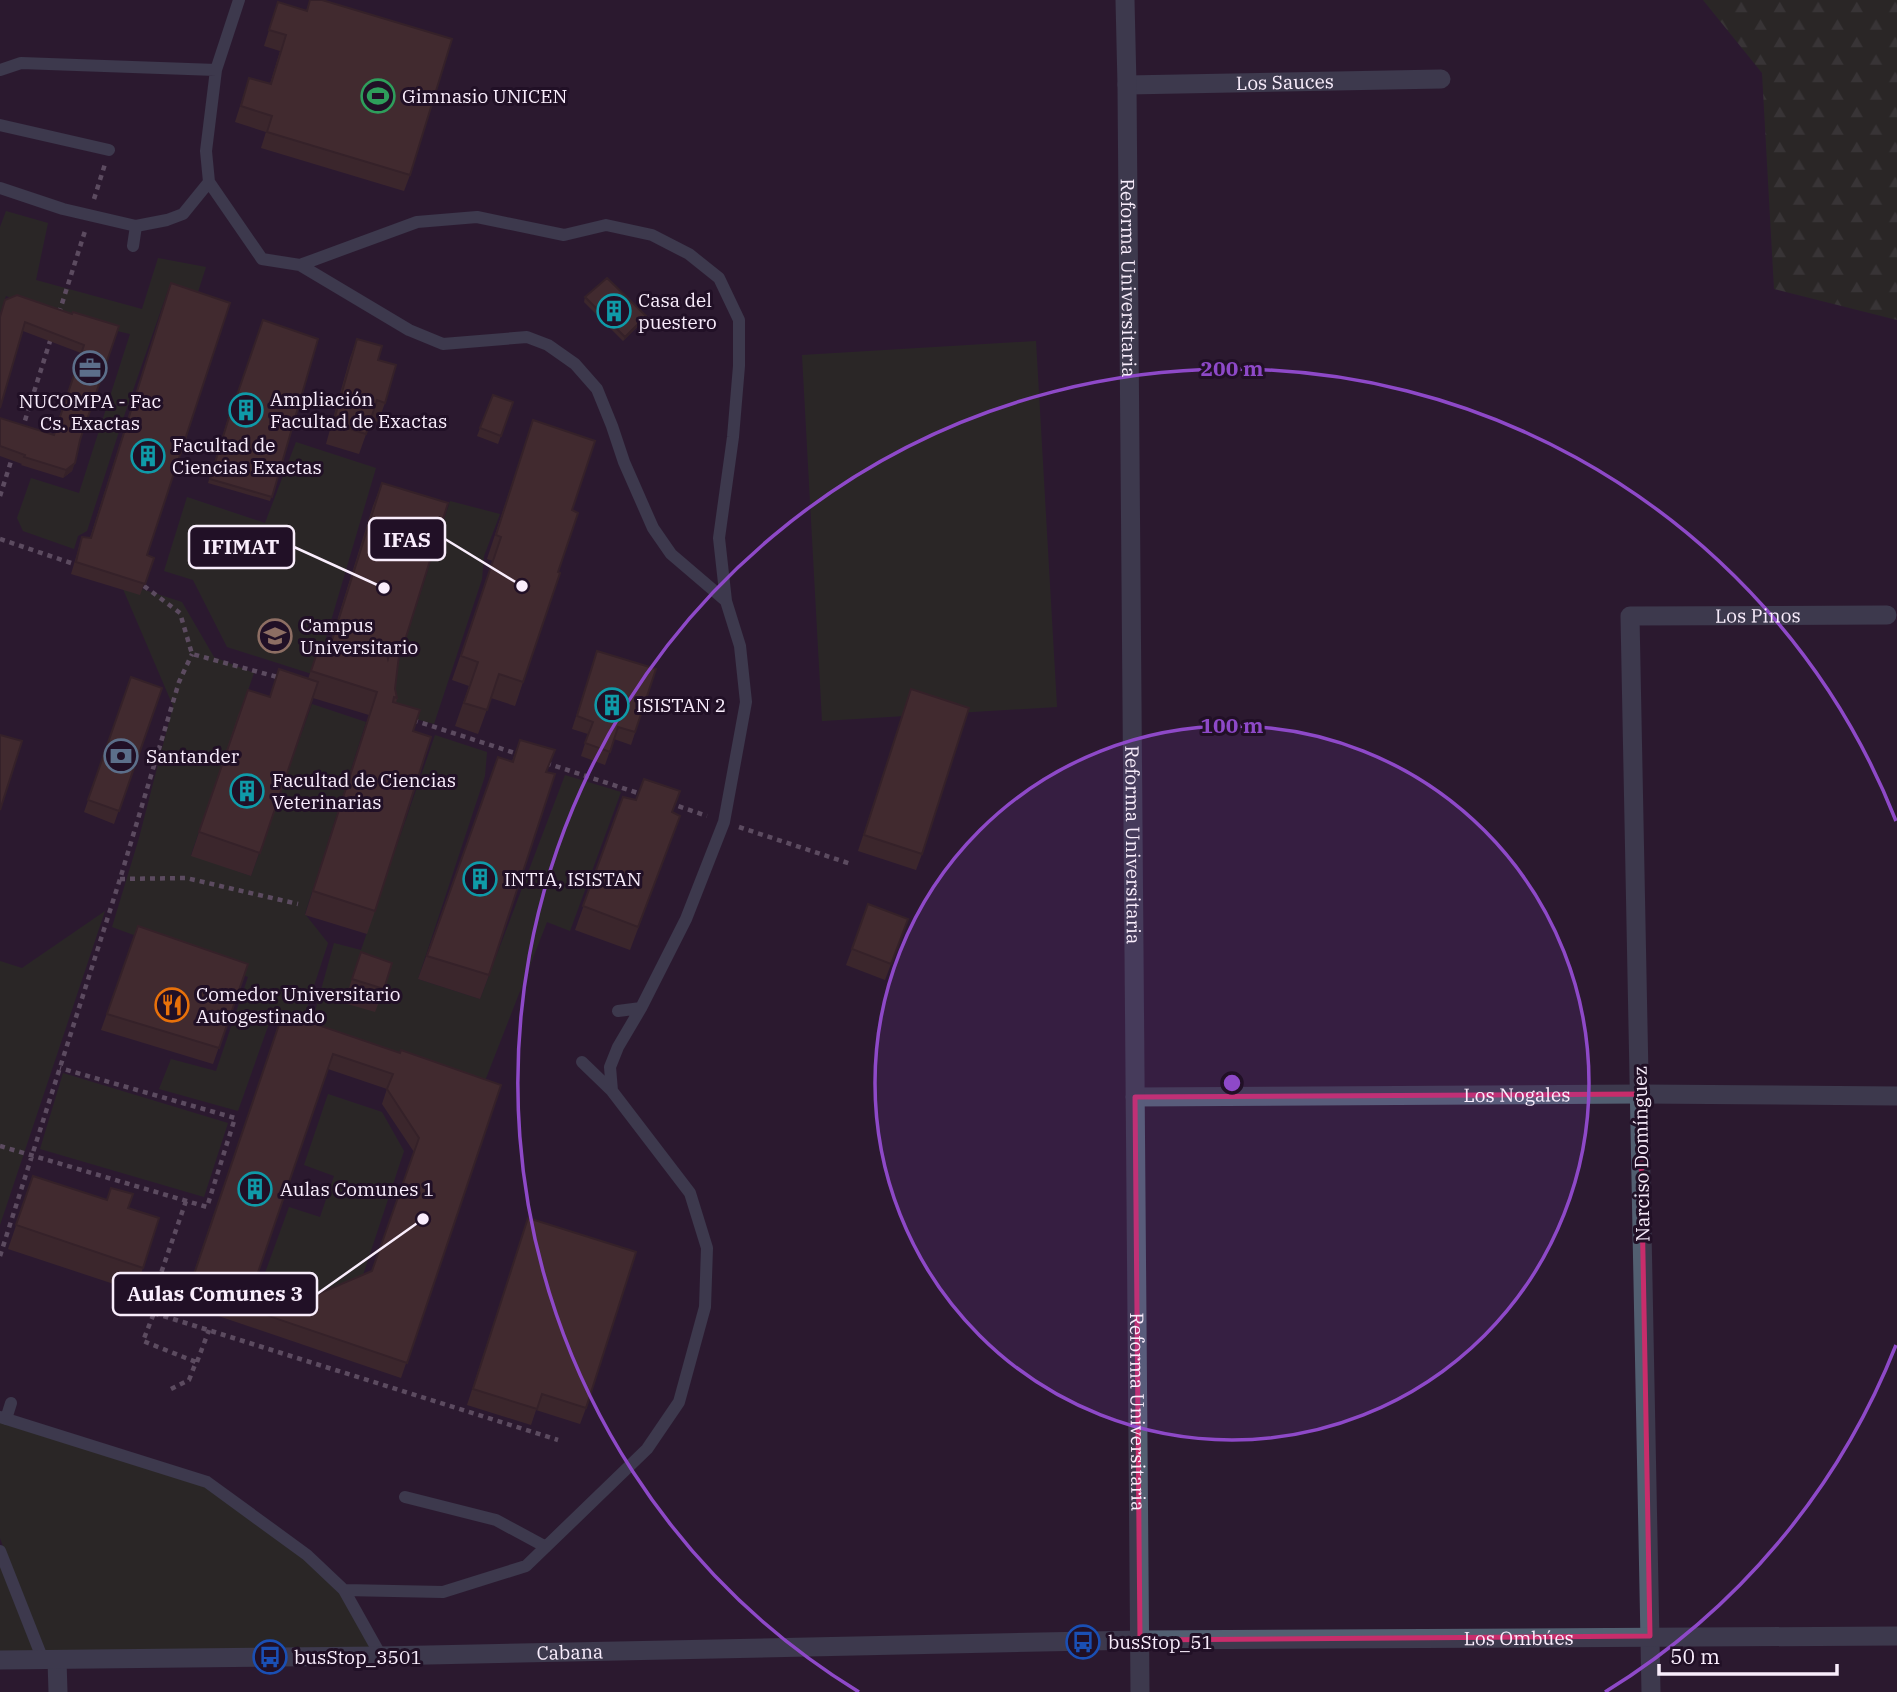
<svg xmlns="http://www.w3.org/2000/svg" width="1897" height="1692" viewBox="0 0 1897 1692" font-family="'IBM Plex Serif',serif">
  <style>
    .grass { fill: #28371c }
    .forest { fill: url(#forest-firs) }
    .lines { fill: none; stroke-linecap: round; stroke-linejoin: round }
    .path { stroke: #97889b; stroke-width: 4.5; stroke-dasharray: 5 5; stroke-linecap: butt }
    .service { stroke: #525f71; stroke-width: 12 }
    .minor { stroke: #525f71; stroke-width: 19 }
    .tertiary { stroke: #525f71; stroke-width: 19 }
    .wall { fill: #4f3629; fill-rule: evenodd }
    .shaded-wall { fill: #402c22 }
    .building { fill: #5c3f30; stroke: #402c22; stroke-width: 2; fill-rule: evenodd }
    .marked { fill: none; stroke: #c82d6b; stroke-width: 5; stroke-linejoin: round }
    .ring { fill: none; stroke: #8e49c8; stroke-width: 3.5 }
    .labels { text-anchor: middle; stroke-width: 6; stroke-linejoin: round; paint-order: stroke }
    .street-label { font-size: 19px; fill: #f9edfc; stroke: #211026 }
    .poi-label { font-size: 19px; fill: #f9edfc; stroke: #211026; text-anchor: start }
    .centre { fill: #8e49c8; stroke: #211026; stroke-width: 3.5 }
    .ring-label { font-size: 21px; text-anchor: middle; font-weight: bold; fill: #8e49c8; stroke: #211026; stroke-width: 6; stroke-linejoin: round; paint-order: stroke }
    .leader { fill: none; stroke: #f9edfc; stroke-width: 2.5 }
    .callout-dot { fill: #f9edfc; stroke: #211026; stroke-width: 2.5 }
    .callout { fill: #211026; stroke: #f9edfc; stroke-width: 2.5 }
    .callout-label { font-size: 21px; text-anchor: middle; font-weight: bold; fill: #f9edfc }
  </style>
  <defs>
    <pattern id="forest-firs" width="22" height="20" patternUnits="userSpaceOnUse" patternTransform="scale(1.75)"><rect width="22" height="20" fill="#28371c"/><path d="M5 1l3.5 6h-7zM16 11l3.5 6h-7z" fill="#48543e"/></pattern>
  </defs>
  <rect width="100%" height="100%" fill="#2b1a30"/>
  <!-- grass -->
  <path class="grass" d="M6 211 48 223 36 280 142 309 158 258 206 267 198 292 169 287 123 419 87 531 78 536 74 549 23 531 17 518 31 478 79 493 130 334 70 320 6 296 0 313V227Z
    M1036 341 1057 707 822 721 802 355Z
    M296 442 376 468 315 675 227 647 193 580 164 571 187 497 265 523Z
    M450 501 500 514 484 556 482 579 434 724 387 711 386 702Z
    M120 582 182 602 214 657 254 673 191 855 251 876 312 704 366 722 305 914 328 943 302 1023 272 1015 238 1111 159 1089 171 1059 216 1071 248 977 112 927 139 838 173 706Z
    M435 735 487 752 485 776 418 979 480 999 565 775 621 792 570 931 547 922 483 1086 311 1026 334 943 361 950Z
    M105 911 0 1225V961L22 968Z
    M63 1073 228 1123 204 1197 40 1149Z
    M328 1094 382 1112 404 1151 362 1278 314 1301 261 1284 289 1207 320 1217 334 1176 304 1165Z
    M0 1417 207 1482 344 1590 381 1656 0 1660V1551L34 1633 0 1538Z"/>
  <!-- forest -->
  <path class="forest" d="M1703 0H1897V320L1774 289 1762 73Z"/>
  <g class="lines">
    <!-- path -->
    <path class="path" d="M94 199 105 164
      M59 313 85 231
      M22 430 51 338
      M0 496 13 455
      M0 539 74 564
      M144 586 180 613 192 654 281 678
      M413 720 518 754
      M546 763 644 795
      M669 803 707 816
      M739 827 851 864
      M120 879 186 878 298 904
      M0 1146 207 1207 235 1118 60 1068
      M0 1256 120 879 179 682 192 654
      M154 1313 558 1440
      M197 1362 209 1330
      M171 1389 189 1380 196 1362 143 1341 154 1313 151 1302 186 1201"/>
    <!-- service -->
    <path class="service" d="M0 70 21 63 216 70
      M0 125 109 150
      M0 188 63 209 136 226 167 220 183 214 209 182 206 151 216 70 239 0
      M133 246 136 226
      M300 265 409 330 443 344 527 337 548 345 575 364 597 389 612 426 624 462 653 528 671 554 726 601
      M618 1011 641 1008
      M582 1062 612 1091
      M0 1417 207 1482 307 1555 344 1590 443 1592 526 1566 647 1449 679 1402 705 1307 707 1248 690 1193 612 1091 610 1067 618 1047 641 1008 686 919 724 822 746 702 740 646 726 601 719 538 733 437 739 366V320L719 278 689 254 652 235 606 225 564 235 477 217 417 222 300 265 262 259 209 182
      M6 1419 11 1403
      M405 1497 496 1520 546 1547
      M0 1551 43 1660
      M344 1590 381 1656"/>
    <!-- minor -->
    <g class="minor">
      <path id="s1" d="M1127 85 1441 79"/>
      <path id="s2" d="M1135 1097 1640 1094 1897 1096"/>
      <path d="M57 1660 58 1692"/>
      <path id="s3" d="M1651 1692 1630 616 1887 615"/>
    </g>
    <!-- tertiary -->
    <g class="tertiary">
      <path id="s4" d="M1125 0 1127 85 1140 1692"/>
      <path id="s5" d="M0 1660 381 1656 1140 1640 1897 1636"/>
    </g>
  </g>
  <!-- wall -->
  <path class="wall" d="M310 0 410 175 404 191 261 148 266 132 235 122 249 78 270 84 280 51 264 46 278 2 306 11Z
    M171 283 147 555 154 558 140 595 71 574 82 537 90 538Z
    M585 297 646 316 644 320 623 341 584 302Z
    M5 300 72 314 119 326 80 440 72 471 63 478 21 465 22 464 0 456V418L54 435 81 353 23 331 0 408V315Z
    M318 339 270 501 208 483 233 402 236 398Z
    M357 339 378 360 385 403 378 422 371 420 359 454 326 444 350 358Z
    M493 395 513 402 498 444 477 436Z
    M533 420 572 510 558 572 523 682 515 706 491 698 478 734 455 726 469 686 452 680 493 561 487 559Z
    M382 483 448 503 399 658 395 689 397 698 396 703 413 731 375 911 367 934 305 915 369 715 313 698 251 876 191 856 239 713 269 697 308 679 317 653 326 656 373 506Z
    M597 651 656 669 631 745 614 739 605 765 581 756 588 734 572 729Z
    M131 677 162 688 114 824 84 812Z
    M911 689 922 854 916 870 858 851Z
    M520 740 547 772 489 975 480 999 418 979 498 757 512 761Z
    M623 797 680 816 630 950 575 930Z
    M908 919 885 980 846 965 852 949Z
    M138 926 248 964 213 1064 101 1030Z
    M361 952 384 989 375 1012 344 1003Z
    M283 1013 400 1053 501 1085 401 1378 183 1304ZM328 1069 387 1089 382 1104 414 1152 372 1271 314 1305 254 1284Z
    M33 1176 128 1208 143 1268 135 1291 8 1249Z
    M528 1218 586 1408 580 1424 536 1410 531 1425 467 1405Z"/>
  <!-- shaded-wall -->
  <path class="shaded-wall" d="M646 316 644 320 623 341 625 337Z
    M75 463 72 471 63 478 66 470Z"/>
  <!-- building -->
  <path class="building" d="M310 0H322L452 39 410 175 267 132 272 116 241 106 249 78 271 84 286 35 269 30 278 2 307 11Z
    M607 278 646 316 625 337 585 297Z
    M171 283 230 303 147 555 154 558 145 584 76 562 82 537 91 538Z
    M17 295 72 314 73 312 119 326 80 440 75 463 66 470 24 457 25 455 0 446V418L54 435 84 345 25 322 0 408V317L5 300Z
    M263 320 318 339 272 497 210 479 235 398H236Z
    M357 339 382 346 378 360 396 365 385 403 377 400 366 434 333 424Z
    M493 395 513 402 501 436 480 428Z
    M533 420 595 441 572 510 578 513 558 572 560 573 523 682 499 674 487 710 464 703 478 662 461 656 501 537 496 535Z
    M382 483 448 503 401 653 385 648 388 659 390 653 399 655 395 689 397 698 394 697 393 702 420 710 413 731 431 737 375 911 313 891 377 692 311 671 317 653 327 656Z
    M597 651 656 669 635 732 618 727 610 752 585 743 593 722 577 716Z
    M279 669 318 682 260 853 199 832 248 690 270 697Z
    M131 677 162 688 119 811 88 800Z
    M911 689 969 708 922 854 864 835Z
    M0 735 22 741 0 810Z
    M520 740 555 750 546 772 555 774 489 975 427 956 498 757 513 762Z
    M644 779 680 791 672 812 680 816 638 927 583 906 623 797 636 800Z
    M868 904 908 919 891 964 852 949Z
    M138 926 248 964 219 1048 107 1014Z
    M361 952 392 963 384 989 352 979Z
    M283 1013 400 1053 401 1050 501 1085 407 1363 189 1289ZM333 1054 393 1074 387 1089 419 1138 372 1271 318 1294 314 1305 254 1284Z
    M33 1176 107 1200 111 1188 133 1194 128 1208 159 1218 143 1268 16 1225Z
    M528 1218 636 1252 586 1408 542 1394 537 1409 473 1389Z"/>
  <!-- marked area -->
  <path d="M0 0H1897V1692H0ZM1640 1094 1650 1636 1140 1640 1135 1097Z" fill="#2b1a30" fill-opacity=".55" fill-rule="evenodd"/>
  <path class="marked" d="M1640 1094 1650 1636 1140 1640 1135 1097Z"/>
  <!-- distance rings -->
  <circle cx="1232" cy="1083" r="357" fill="#8e49c8" fill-opacity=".12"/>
  <g class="ring">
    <circle cx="1232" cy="1083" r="357"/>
    <path d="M1896 1345A714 714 0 0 1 1605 1692M859 1692A714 714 0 1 1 1896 821"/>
  </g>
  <!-- icons -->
  <defs>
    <symbol id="stadium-ring" viewBox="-11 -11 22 22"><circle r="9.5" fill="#211026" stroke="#2e9e5b" stroke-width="1.5"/><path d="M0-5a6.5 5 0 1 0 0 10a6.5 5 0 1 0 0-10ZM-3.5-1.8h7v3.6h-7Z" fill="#2e9e5b"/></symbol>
    <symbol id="building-ring" viewBox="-11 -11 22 22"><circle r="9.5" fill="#211026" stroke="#0f9aa8" stroke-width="1.5"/><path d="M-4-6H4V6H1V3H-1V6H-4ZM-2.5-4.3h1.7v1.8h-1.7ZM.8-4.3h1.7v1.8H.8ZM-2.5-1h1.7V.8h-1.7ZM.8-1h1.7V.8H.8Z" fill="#0f9aa8"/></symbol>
    <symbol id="office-ring" viewBox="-11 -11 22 22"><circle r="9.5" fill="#211026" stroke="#5c6f8a" stroke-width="1.5"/><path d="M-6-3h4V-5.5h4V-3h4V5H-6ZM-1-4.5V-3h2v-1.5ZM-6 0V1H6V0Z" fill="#5c6f8a"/></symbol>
    <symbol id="school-ring" viewBox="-11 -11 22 22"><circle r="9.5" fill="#211026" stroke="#8d6e63" stroke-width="1.5"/><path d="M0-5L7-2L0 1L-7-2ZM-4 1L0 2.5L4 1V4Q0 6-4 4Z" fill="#8d6e63"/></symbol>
    <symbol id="bank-ring" viewBox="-11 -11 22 22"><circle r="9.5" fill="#211026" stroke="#5c6f8a" stroke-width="1.5"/><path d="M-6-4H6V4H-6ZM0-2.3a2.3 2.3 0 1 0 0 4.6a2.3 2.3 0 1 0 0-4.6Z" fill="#5c6f8a"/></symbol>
    <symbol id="restaurant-ring" viewBox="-11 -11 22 22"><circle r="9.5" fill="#211026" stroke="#e8710a" stroke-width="1.5"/><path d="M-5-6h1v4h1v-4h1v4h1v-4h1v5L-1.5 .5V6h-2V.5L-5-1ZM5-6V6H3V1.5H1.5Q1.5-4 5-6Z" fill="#e8710a"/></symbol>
    <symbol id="bus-ring" viewBox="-11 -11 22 22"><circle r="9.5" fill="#211026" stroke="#1a4fb4" stroke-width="1.5"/><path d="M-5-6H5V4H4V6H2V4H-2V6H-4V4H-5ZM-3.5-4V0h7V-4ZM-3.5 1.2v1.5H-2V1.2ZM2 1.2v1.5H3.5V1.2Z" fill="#1a4fb4"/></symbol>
  </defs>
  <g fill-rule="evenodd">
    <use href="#stadium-ring" x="359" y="77" width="38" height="38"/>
    <use href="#building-ring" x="595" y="292" width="38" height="38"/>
    <use href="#office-ring" x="71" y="349" width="38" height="38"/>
    <use href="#building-ring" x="227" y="391" width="38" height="38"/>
    <use href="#building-ring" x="129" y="437" width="38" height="38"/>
    <use href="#school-ring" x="256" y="617" width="38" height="38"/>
    <use href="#building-ring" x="593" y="686" width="38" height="38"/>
    <use href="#bank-ring" x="102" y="737" width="38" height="38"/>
    <use href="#building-ring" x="228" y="772" width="38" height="38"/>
    <use href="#building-ring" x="461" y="860" width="38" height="38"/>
    <use href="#restaurant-ring" x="153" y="986" width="38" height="38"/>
    <use href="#building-ring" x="236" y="1170" width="38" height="38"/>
    <use href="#bus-ring" x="1064" y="1623" width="38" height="38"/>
    <use href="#bus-ring" x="251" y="1638" width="38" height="38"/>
  </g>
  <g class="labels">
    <!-- street labels -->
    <g class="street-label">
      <text dy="7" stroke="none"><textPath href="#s1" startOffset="158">Los Sauces</textPath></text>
      <text dy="7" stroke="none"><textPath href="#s4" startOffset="278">Reforma Universitaria</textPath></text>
      <text dy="7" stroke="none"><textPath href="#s3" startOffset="1204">Los Pinos</textPath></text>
      <text dy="7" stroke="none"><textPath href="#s4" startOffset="845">Reforma Universitaria</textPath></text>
      <text dy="7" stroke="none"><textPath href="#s2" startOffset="382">Los Nogales</textPath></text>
      <text transform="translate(1641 1154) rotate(-91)" y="7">Narciso Domínguez</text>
      <text dy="7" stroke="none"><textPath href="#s4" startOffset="1412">Reforma Universitaria</textPath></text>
      <text dy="7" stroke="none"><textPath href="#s5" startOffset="1519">Los Ombúes</textPath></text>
      <text dy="7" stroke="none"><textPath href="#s5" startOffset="570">Cabana</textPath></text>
    </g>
    <!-- poi labels -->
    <g class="poi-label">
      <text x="402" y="103">Gimnasio UNICEN</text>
      <text x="638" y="307">Casa del<tspan x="638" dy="22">puestero</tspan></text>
      <text x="270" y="406">Ampliación<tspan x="270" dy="22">Facultad de Exactas</tspan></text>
      <text x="90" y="408" text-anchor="middle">NUCOMPA - Fac<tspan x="90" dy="22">Cs. Exactas</tspan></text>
      <text x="172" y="452">Facultad de<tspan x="172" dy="22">Ciencias Exactas</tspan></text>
      <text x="300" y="632">Campus<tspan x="300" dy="22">Universitario</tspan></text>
      <text x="636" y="712">ISISTAN 2</text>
      <text x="146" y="763">Santander</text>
      <text x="272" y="787">Facultad de Ciencias<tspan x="272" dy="22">Veterinarias</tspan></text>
      <text x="504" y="886">INTIA, ISISTAN</text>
      <text x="196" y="1001">Comedor Universitario<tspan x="196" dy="22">Autogestinado</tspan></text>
      <text x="280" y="1196">Aulas Comunes 1</text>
      <text x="1108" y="1649">busStop_51</text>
      <text x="294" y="1664">busStop_3501</text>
    </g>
  </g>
  <circle cx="1232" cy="1083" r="10" class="centre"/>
  <g class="ring-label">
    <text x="1232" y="376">200 m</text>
    <text x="1232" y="733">100 m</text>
  </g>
  <!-- callouts -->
  <path class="leader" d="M522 586L445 539M384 588L294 547M423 1219L317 1294"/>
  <g class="callout-dot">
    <circle cx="522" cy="586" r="7"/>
    <circle cx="384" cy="588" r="7"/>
    <circle cx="423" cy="1219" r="7"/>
  </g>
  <g class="callout">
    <rect x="369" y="518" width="76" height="42" rx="7"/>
    <rect x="189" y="526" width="105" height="42" rx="7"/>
    <rect x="113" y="1273" width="204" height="42" rx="7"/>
  </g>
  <g class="callout-label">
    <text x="407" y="547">IFAS</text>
    <text x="241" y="554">IFIMAT</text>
    <text x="215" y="1301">Aulas Comunes 3</text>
  </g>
  <!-- scale -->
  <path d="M1659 1664v10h178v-10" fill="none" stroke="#f9edfc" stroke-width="3.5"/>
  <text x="1670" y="1664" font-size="21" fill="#f9edfc" stroke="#211026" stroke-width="5" paint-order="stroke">50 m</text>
</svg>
